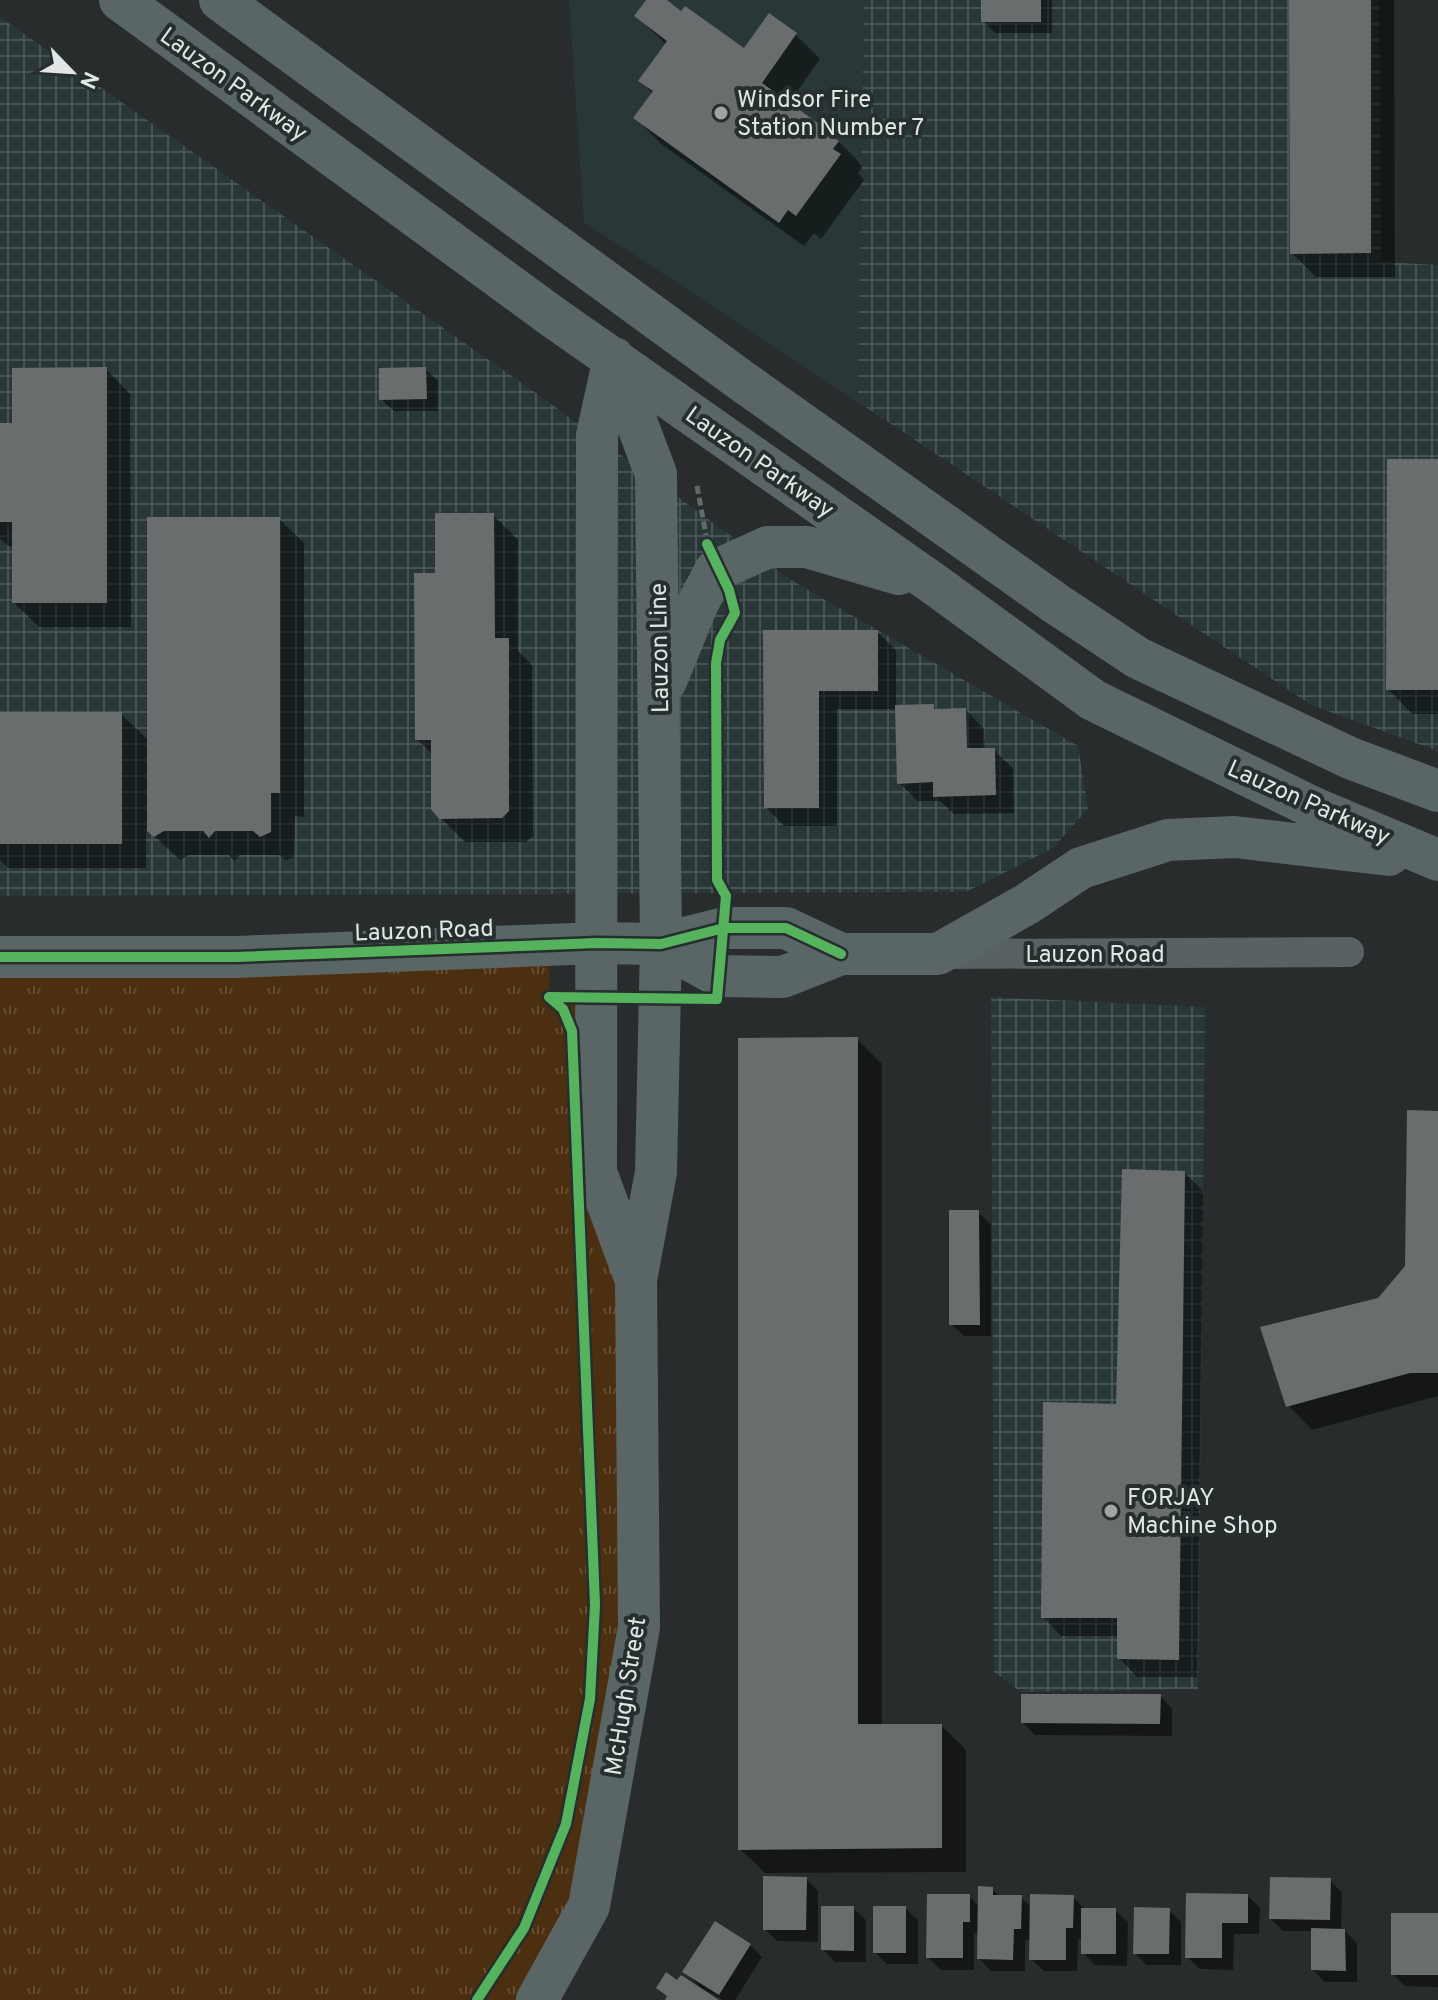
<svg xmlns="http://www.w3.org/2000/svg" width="1438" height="2000" viewBox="0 0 1438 2000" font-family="Overpass,sans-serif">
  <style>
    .built { fill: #293738 }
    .industrial { fill: url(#industrial-grid) }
    .grass { fill: url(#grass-tufts) }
    .shadow { fill: #0007 }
    .building { fill: #696d6d }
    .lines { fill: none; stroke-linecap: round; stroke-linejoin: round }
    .path { stroke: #626969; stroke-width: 5; stroke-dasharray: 8 4; stroke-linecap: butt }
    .street { stroke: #586263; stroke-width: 30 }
    .secondary { stroke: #5a6565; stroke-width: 42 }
    .cycleway-casing { stroke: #262e2e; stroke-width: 15 }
    .cycleway { stroke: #56b35d; stroke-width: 10 }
    .poi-dot { fill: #a0a4a4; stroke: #262e2e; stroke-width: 3 }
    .labels { text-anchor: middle; stroke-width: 8; stroke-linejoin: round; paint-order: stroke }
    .street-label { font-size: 24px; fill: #e0e5e5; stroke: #262e2e }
    .poi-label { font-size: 24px; fill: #e0e5e5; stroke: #262e2e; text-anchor: start }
  </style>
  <defs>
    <pattern id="industrial-grid" width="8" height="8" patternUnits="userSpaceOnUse" patternTransform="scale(2)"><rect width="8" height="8" fill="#293738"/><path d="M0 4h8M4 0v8" fill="none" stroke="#485455"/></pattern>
    <pattern id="grass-tufts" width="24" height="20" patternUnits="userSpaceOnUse" patternTransform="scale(2)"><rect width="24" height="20" fill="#4c2f10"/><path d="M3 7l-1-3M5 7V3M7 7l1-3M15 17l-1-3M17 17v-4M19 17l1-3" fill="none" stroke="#664d33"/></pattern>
  </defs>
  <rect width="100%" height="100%" fill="#282c2c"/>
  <!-- built -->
  <path class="built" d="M569 0H864L858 402 584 222Z"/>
  <!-- industrial -->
  <path class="industrial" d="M864 0H1379L1381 262 1438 265V751L1311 705 858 402Z
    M0 17 543 398 791 580 1078 746 1088 809 1053 848 966 892 0 896Z
    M991 997 1205 1007 1198 1689 1021 1692 994 1672Z"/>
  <!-- grass -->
  <path class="grass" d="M550 945 549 997 597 998 596 1172 636 1280 639 1627 589 1906 537 2000H0V956Z"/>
  <!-- shadow -->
  <path class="shadow" d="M648 0H664L744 51 770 16 796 35 820 59 788 104 832 135 856 159 862 167 858 173 864 180 821 239 814 233 804 246 660 143 636 118 653 94 641 81 667 45 636 16Z
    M983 0H1052V33H995L983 21Z
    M1291 0H1394L1395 277H1316L1292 253Z
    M106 369 130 394 131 627H39L14 603V546H8L0 538V425H14Z
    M425 369 438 381V411H394L381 399Z
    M1438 461V714H1412L1388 689Z
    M493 515 518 540V651L532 665 533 836 526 842H465L440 817 433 755 417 739Z
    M279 519 304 543V817L295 816 294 857 286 860 279 855H240L234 861 229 855H189L180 860 146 828V868H8L0 860V714H121L149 741Z
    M765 632H877L896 650V707L933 706 938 711 966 710 984 729 985 750H994L1013 769 1014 813 954 814 940 801H918L899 783 897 709H837V826H784L766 807Z
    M857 1039 882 1064V1726H942L966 1750V1872L765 1873 740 1849Z
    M1438 1113V1396L1312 1430 1288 1405 1407 1267Z
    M1184 1172 1203 1191 1197 1677H1137L1119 1658V1636H1061L1043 1617 1118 1406Z
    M978 1212 991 1225V1336H964L951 1324Z
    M1160 1696 1172 1709V1736L1035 1735 1023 1723Z
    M806 1879 818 1891V1942L777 1941 765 1929Z
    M1330 1880 1342 1893 1341 1931H1345L1357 1943V1982H1325L1313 1970V1931H1283L1271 1919Z
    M992 1889 1000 1897H1021L1032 1908 1073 1897 1086 1910H1115L1128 1922 1127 1966 1095 1965 1083 1953V1939H1078L1077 1971H1044L1031 1959V1940H1025V1971H991L979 1958V1933H974V1970H941L928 1958 969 1896 979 1907Z
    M1248 1896 1260 1908 1259 1934H1234L1233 1970 1200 1969 1187 1957Z
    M853 1908 866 1920V1962H835L823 1949Z
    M905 1908 918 1920V1964H887L875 1952Z
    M1169 1910 1181 1922V1965H1147L1135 1953Z
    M1438 1915V1987L1405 1986 1393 1974Z
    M750 1945 762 1957 735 2000H723L700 1987 685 1972Z"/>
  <!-- building -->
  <path class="building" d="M646 0H667L681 11 685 6 744 48 769 13 797 33 762 83 833 134 831 136 839 141 833 149 841 154 796 216 788 210 779 223 633 118 653 91 638 81 667 41 634 16Z
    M981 0H1041V22H981Z
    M1289 0H1371V253L1290 254Z
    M107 367V603H12V522H0V423H12V368Z
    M426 367 427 399 379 400V368Z
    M1387 459H1438V690H1386Z
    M435 513H494L495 638H509V811L502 818 439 819 431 809V740H415L414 573H435Z
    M147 517H280V793H271V832L260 837 253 831H215L209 838 203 831H164L154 837 147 831Z
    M763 630H878V691H819V808H764Z
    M934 704V709L966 708 967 748H995L996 795 933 797V782L897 784 895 705Z
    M0 712H122V844H0Z
    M858 1037V1724H942V1848L738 1850V1038Z
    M1407 1110 1438 1111V1373H1410L1286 1407 1260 1327 1378 1298 1405 1266Z
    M1122 1169 1185 1171 1179 1660 1117 1659V1618H1041L1043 1402 1116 1404Z
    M949 1210H979L980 1325H949Z
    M1021 1694H1161L1160 1724 1021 1723Z
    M763 1876 807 1877 806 1930H763Z
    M1270 1877 1331 1878 1330 1920 1269 1919Z
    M978 1886 993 1887V1895H1022L1021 1929H1014L1013 1960 977 1959Z
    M1186 1893 1248 1894V1923H1222V1958H1185Z
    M927 1894H970V1922H963V1958H926Z
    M1030 1894 1074 1895 1073 1928H1066V1960H1029Z
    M821 1906H854V1951L821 1950Z
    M873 1906H906V1953H873Z
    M1134 1907 1170 1908 1169 1954H1133Z
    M1081 1908H1116V1954H1081Z
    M1391 1913H1438V1975H1391Z
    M715 1921 751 1944 719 1995 682 1972Z
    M1311 1928 1345 1929 1346 1971 1311 1970Z
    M666 1972 677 1980 681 1975 719 2000H665L667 1996 656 1988Z"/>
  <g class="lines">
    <!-- path -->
    <path class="path" d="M697 486 706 535"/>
    <!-- street -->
    <path class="street" d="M940 954 1349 952"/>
    <!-- secondary -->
    <path class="secondary" d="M120 0 553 317 934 584 1093 700 1314 808 1438 860
      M220 0 742 381 1055 603 1138 658 1350 758 1438 791
      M614 358 597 435 596 1172 635 1278
      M666 681 697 605 715 571 768 547H807L899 574
      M661 944 719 976 783 977 841 954H938L1027 904 1081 868 1168 840 1235 837 1389 855
      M0 957H236L597 943 661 944 724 928H786L841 954
      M537 2000 589 1906 639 1627 636 1280 656 1172 661 944 656 474 613 360"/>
    <defs>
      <path id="cycleway" d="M0 957H236L597 943 661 944 724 928H786L841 954
        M549 997 717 999 726 896 717 880 716 663 720 640 735 613 729 590 707 544
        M477 2000 524 1928 566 1824 590 1699 595 1605 572 1031 563 1009 549 997"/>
    </defs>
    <!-- cycleway casing -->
    <use href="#cycleway" class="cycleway-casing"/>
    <!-- cycleway -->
    <use href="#cycleway" class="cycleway"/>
  </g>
  <!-- markers -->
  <g class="poi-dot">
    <circle cx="721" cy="113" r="8"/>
    <circle cx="1111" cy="1511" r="8"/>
  </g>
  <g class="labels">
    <!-- street labels -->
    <g class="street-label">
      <text transform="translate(234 84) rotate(36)" y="8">Lauzon Parkway</text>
      <text transform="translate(760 462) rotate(35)" y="8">Lauzon Parkway</text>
      <text transform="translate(659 648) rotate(-91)" y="8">Lauzon Line</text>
      <text transform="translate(1309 802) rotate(24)" y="8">Lauzon Parkway</text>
      <text transform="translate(424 930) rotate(-2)" y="8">Lauzon Road</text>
      <text x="1095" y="962">Lauzon Road</text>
      <text transform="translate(625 1696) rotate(-81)" y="8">McHugh Street</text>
    </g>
    <!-- poi labels -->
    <g class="poi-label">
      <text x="737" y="107">Windsor Fire<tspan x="737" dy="28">Station Number 7</tspan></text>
      <text x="1127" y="1505">FORJAY<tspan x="1127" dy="28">Machine Shop</tspan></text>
    </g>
  </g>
  <!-- north arrow -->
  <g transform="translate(72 72) rotate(115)" stroke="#262e2e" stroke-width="6" paint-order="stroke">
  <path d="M0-6L14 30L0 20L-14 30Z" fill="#e0e5e5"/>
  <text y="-12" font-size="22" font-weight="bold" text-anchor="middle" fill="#e0e5e5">N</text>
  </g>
</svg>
